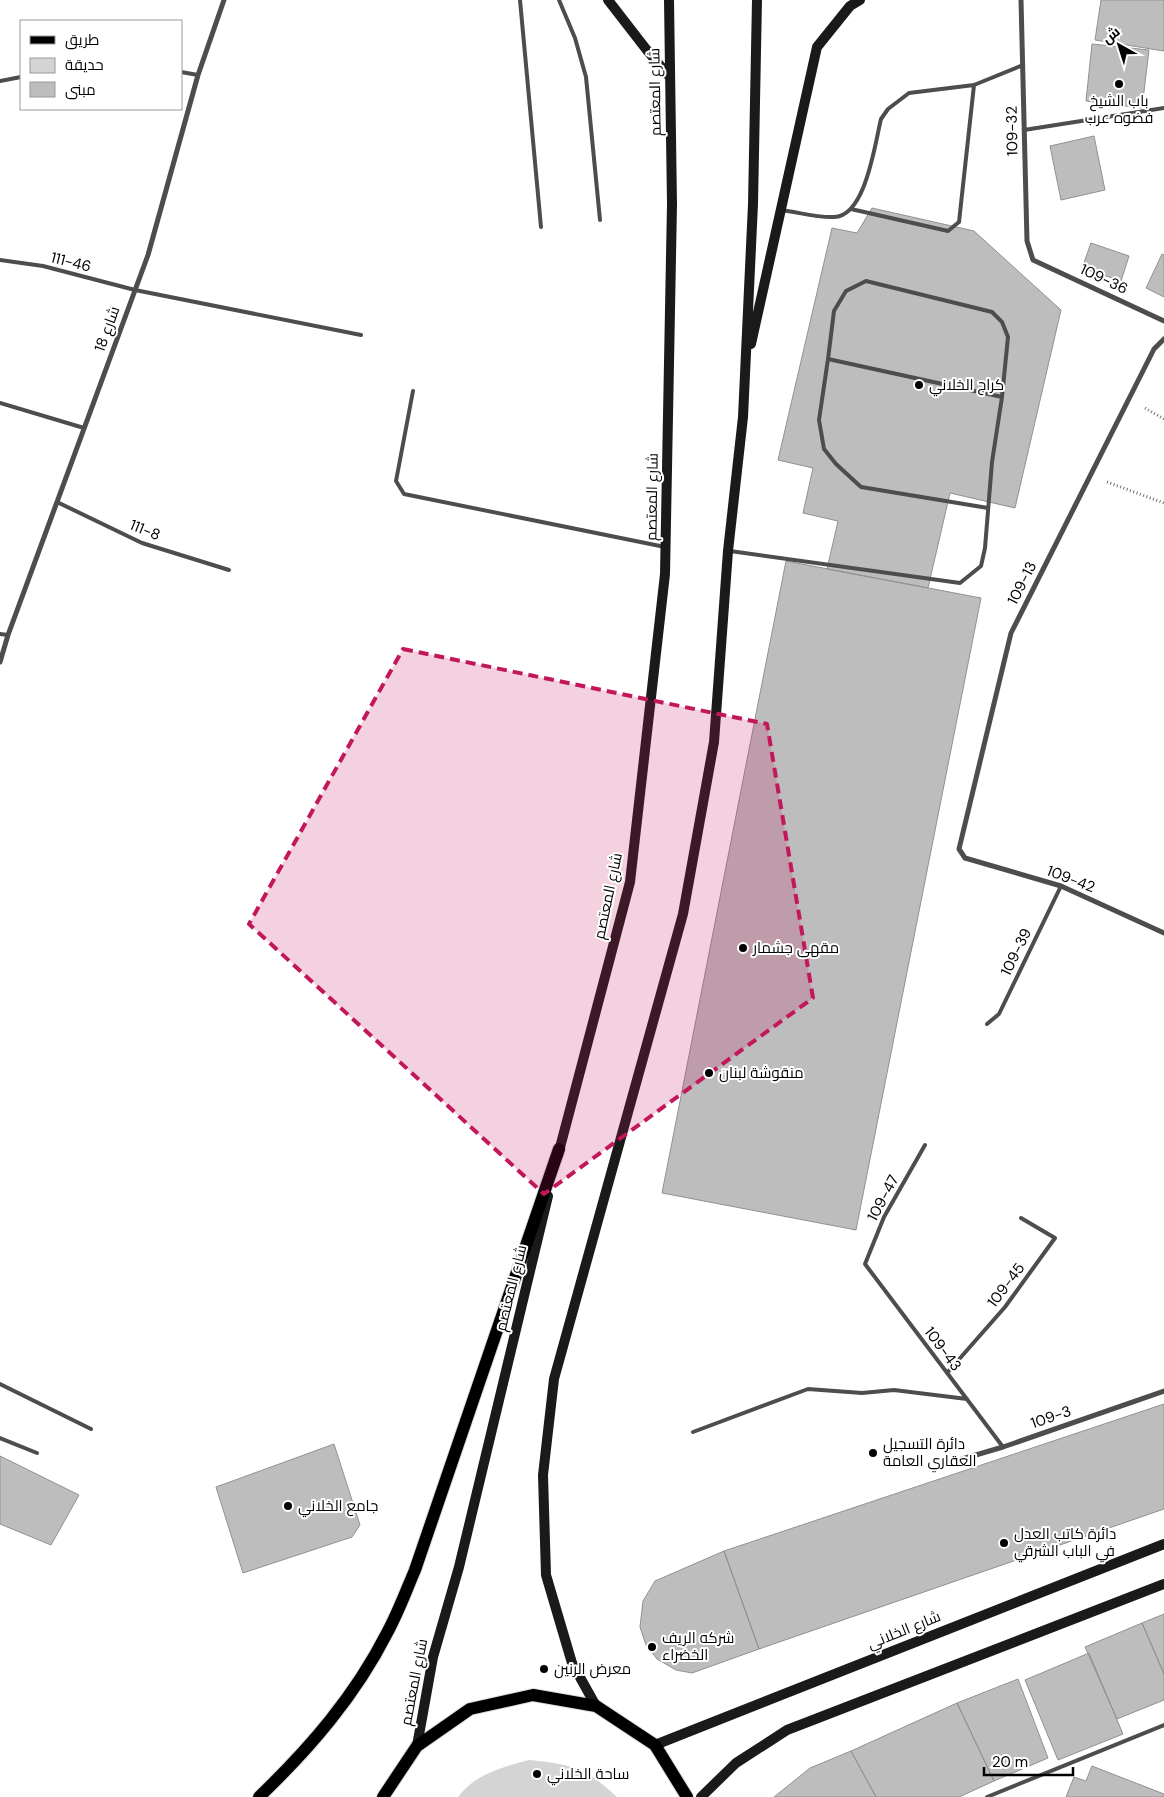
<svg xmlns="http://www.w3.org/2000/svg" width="1164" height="1797" viewBox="0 0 1164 1797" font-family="'DM Sans',Cairo,sans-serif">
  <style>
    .green { fill: #d4d4d4 }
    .building { fill: #bdbdbd; stroke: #919191 }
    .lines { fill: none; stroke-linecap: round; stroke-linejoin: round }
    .primary-casing { stroke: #dbdbdb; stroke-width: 14 }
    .path { stroke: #6f6f6f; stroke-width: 3; stroke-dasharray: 1 2.5; stroke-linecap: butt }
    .lane { stroke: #4d4d4d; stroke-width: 4 }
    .street { stroke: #4d4d4d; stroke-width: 5 }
    .secondary { stroke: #1a1a1a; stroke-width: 10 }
    .primary { stroke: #000; stroke-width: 12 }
    .marked { fill: #c2185b; fill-opacity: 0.2; stroke: #c2185b; stroke-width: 4; stroke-dasharray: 10 6; stroke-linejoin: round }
    .poi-dot { fill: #000; stroke: #fff; stroke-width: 2 }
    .labels { text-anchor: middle; stroke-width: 4; stroke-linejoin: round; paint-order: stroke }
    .street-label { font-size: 15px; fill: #000; stroke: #fff }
    .poi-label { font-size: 15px; fill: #000; stroke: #fff; text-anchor: start }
  </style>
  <rect width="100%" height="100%" fill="#fff"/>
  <!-- green -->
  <path class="green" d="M529 1760C571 1764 586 1768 617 1797H458C475 1774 503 1767 529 1760Z"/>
  <!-- building -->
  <path class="building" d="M1101 0H1164V51L1095 40Z
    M1092 44 1149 50 1142 108 1086 101Z
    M1094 136 1105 190 1061 200 1050 146Z
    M872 208 974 231 1061 310 1015 508 950 493 928 588 827 569 838 521 803 513 813 468 778 460 832 228 857 233Z
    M1091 243 1129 256 1121 281 1082 268Z
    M1162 254 1164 255V297L1146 288Z
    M786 561 981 598 856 1230 662 1193Z
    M1164 1404V1509L759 1649 724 1551Z
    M334 1444 360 1525 352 1537 243 1573 216 1487Z
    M0 1456 79 1495 51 1545 0 1524Z
    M724 1551 759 1649 692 1673 676 1670 657 1659 646 1645 640 1627 643 1601 655 1581Z
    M1164 1614V1674L1142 1623Z
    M1142 1623 1164 1674V1700L1117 1719 1085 1647Z
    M1089 1653 1123 1734 1058 1760 1025 1680Z
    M1018 1679 1048 1758 994 1781 957 1703Z
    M957 1703 994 1781 959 1797H876L851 1751Z
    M851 1751 876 1797H774L810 1768Z
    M1092 1766 1164 1794V1797H1066L1074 1777 1086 1781Z"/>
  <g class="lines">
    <defs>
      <path id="primary" d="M259 1797C310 1748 355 1696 387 1633 398 1613 406 1591 415 1570L559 1149
        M383 1797 417 1746 470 1709 533 1695 596 1706 655 1745 687 1797"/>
    </defs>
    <!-- primary casing -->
    <use href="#primary" class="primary-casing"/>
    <!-- path -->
    <path class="path" d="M1145 408 1164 419
      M1107 482 1164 503"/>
    <!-- lane -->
    <path class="lane" d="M520 0 541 227
      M559 0 575 38 586 77 600 220
      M181 72 198 75
      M0 81 21 77
      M1024 130 1164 108
      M851 209 948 231 959 222 974 85
      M781 210C798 212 817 218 834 217 866 216 875 143 881 119L888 109 909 93 974 85 1023 65
      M0 260 43 266 135 290 361 335
      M413 391 396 481 404 494 665 547
      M0 403 84 428
      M57 502 142 543 229 570
      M988 508 861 487 836 464 824 449 819 420 828 359 1002 397
      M730 551 960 583 981 566 985 548 992 462 1002 397 1008 337 1002 322 992 312 866 281 846 291 834 311 828 359
      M0 634 8 635
      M987 1024 999 1014 1061 886
      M925 1145 884 1217 865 1264 1003 1447
      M947 1373 1005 1307 1055 1238 1021 1218
      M0 1384 91 1429
      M693 1432 808 1389 862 1393 894 1390 967 1399
      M0 1438 37 1453
      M987 1797 1164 1725"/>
    <!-- street -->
    <path class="street" d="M1021 0 1027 241 1033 260 1164 321
      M1164 339 1154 349 1011 633 959 849 965 858 1061 886 1164 933
      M0 662 8 635 148 255 198 75 224 0
      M945 1464 1003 1447 1164 1391"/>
    <!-- secondary -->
    <path class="secondary" d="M608 0 646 49 669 76
      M751 344 817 47 850 6 860 0
      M558 1155 630 882 665 574 672 204 669 0
      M596 1706 572 1663 546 1575 543 1475 554 1379 683 914 714 742 728 551 743 417 753 204 757 0
      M655 1745 1164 1544
      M417 1746 433 1657 459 1567 548 1196
      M701 1797 736 1763 787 1730 1164 1584"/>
    <!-- primary -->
    <use href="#primary" class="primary"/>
  </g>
  <!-- marked area -->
  <path class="marked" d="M403 649 767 724 813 998 544 1194 249 924Z"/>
  <!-- markers -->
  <g class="poi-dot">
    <circle cx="1119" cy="84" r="5"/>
    <circle cx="919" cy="385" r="5"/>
    <circle cx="743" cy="948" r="5"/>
    <circle cx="709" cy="1073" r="5"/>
    <circle cx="873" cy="1453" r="5"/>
    <circle cx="288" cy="1506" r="5"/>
    <circle cx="1004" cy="1543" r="5"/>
    <circle cx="652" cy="1647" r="5"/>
    <circle cx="544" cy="1669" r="5"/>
    <circle cx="537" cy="1774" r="5"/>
  </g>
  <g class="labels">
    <!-- street labels -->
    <g class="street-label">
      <text transform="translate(655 92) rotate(-91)" y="5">شارع المعتصم</text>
      <text transform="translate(1012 131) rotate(-91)" y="5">109-32</text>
      <text transform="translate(71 262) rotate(14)" y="5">111-46</text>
      <text transform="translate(1104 279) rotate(25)" y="5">109-36</text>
      <text transform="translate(107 329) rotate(-70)" y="5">شارع 18</text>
      <text transform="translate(652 497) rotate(-89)" y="5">شارع المعتصم</text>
      <text transform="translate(145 530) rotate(22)" y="5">111-8</text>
      <text transform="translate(1022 583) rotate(-63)" y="5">109-13</text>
      <text transform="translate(1071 879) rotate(21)" y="5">109-42</text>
      <text transform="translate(608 896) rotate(-78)" y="5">شارع المعتصم</text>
      <text transform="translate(1016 952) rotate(-64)" y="5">109-39</text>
      <text transform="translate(883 1198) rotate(-62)" y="5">109-47</text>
      <text transform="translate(1006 1285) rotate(-53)" y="5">109-45</text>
      <text transform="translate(511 1288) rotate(-76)" y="5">شارع المعتصم</text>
      <text transform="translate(943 1349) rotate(53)" y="5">109-43</text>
      <text transform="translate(1051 1417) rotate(-19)" y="5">109-3</text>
      <text transform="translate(904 1630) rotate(-22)" y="5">شارع الخلاني</text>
      <text transform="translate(414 1682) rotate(-79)" y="5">شارع المعتصم</text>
    </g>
    <!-- poi labels -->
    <g class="poi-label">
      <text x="1119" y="106" text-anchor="middle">باب الشيخ<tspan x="1119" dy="17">فضوه عرب</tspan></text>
      <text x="929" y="390">كراج الخلاني</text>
      <text x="753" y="953">مقهى جشمار</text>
      <text x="719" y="1078">منقوشة لبنان</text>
      <text x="883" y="1449">دائرة التسجيل<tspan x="883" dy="17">العقاري العامة</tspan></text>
      <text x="298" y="1511">جامع الخلاني</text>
      <text x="1014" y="1539">دائرة كاتب العدل<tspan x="1014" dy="17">في الباب الشرقي</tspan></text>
      <text x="662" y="1643">شركه الريف<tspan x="662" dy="17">الخضراء</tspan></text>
      <text x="554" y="1674">معرض الرنين</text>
      <text x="547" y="1779">ساحة الخلاني</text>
    </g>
  </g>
  <!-- legend -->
  <rect x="20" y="20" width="162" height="90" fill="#ffffff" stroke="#999999"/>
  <rect x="30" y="36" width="25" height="8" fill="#000000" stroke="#999999"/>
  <text x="65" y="45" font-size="15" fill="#000000">طريق</text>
  <rect x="30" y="58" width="25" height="15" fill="#d4d4d4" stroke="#999999"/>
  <text x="65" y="70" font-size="15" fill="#000000">حديقة</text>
  <rect x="30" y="82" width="25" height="15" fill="#bdbdbd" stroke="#999999"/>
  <text x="65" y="95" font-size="15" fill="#000000">مبنى</text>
  <!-- north arrow -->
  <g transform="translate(1119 45) rotate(321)" stroke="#ffffff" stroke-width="4" paint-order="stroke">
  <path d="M0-4L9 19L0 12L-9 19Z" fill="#000000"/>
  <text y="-8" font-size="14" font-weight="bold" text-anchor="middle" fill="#000000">ش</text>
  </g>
  <!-- scale -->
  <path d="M984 1767v8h89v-8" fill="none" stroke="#000000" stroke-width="2.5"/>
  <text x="992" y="1767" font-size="15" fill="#000000" stroke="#ffffff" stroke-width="4" paint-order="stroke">20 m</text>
</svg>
